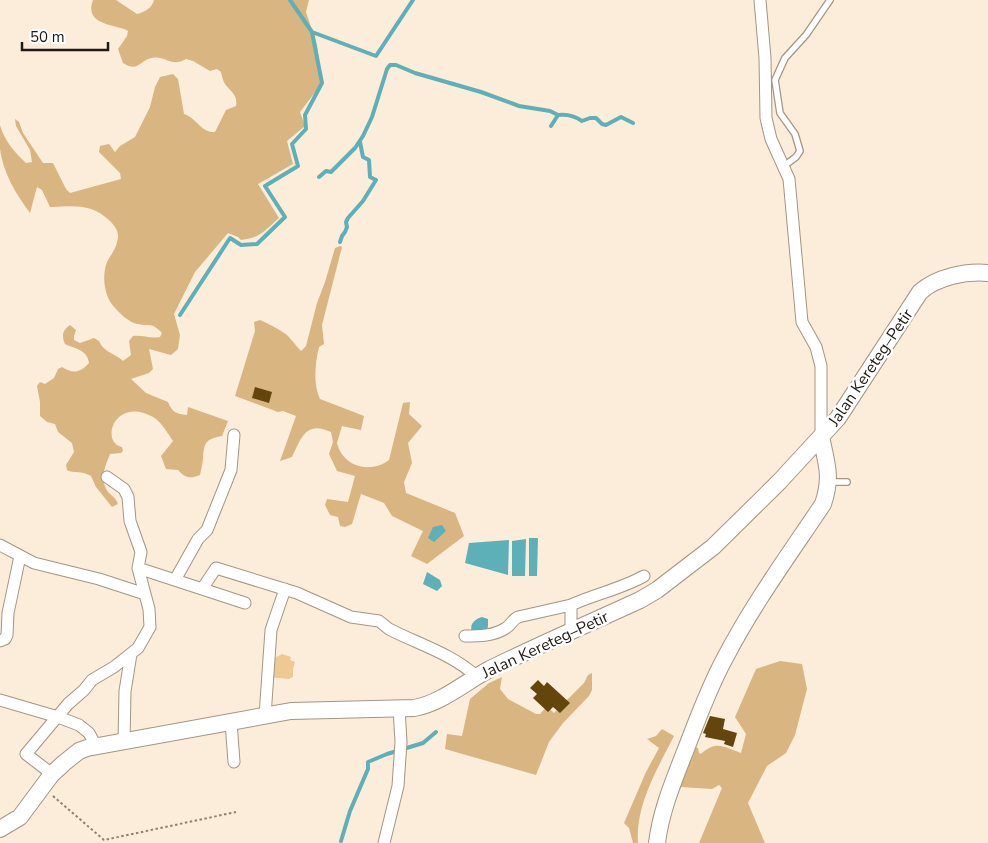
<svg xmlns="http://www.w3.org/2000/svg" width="988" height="843" viewBox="0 0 988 843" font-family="'Nunito Sans',sans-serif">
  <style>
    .green { fill: #eec994 }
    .forest { fill: #d9b581 }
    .water { fill: #5eb0b8 }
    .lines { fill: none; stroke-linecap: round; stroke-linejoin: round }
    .stream { stroke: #5eb0b8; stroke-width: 4 }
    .building { fill: #64450c }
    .lane-casing { stroke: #a29684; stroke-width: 8 }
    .street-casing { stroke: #a29684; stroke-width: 13 }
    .secondary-casing { stroke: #a29684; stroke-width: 18 }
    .path { stroke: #8b8275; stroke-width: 2; stroke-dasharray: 2.5 2.5; stroke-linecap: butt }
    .lane { stroke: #fff; stroke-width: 5.5 }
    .street { stroke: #fff; stroke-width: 11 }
    .secondary { stroke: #fff; stroke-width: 16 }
    .labels { text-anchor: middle; stroke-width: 5; stroke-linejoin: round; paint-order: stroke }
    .street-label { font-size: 16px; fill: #1f1a14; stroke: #fff }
  </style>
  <rect width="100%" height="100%" fill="#fbedda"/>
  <!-- green -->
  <path class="green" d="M282 654 291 657 290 660 295 662 293 669V677L289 679 270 677 275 658Z"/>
  <!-- forest -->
  <path class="forest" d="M93 0H116L137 14C145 12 152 8 154 0H309L306 12 317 45 322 83 300 112 305 126 287 141 293 164 258 184 279 218C265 230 261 238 241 240L238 237 228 233 195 272 174 314 180 335 178 349 171 355 149 349 153 369 149 373 131 379 146 393 168 402C172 412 176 414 187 415L188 407 228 421 222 436C206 439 204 442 203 458 203 463 201 469 200 475 190 479 185 478 178 470L166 469 161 456 173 441C168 434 161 421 153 417 114 396 100 443 122 447L123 451 121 453 110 454C105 467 99 479 108 492 112 496 116 498 118 504L112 507 96 487 91 476C81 470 74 474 67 470L66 465 74 452 72 443 58 432 55 424 47 422 40 416V402L37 386 40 382 45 384 54 378 58 369 62 367C73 374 80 373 89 363 87 349 75 349 65 344 61 335 63 330 70 325L76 330 74 336V340L80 343 94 338 99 341C104 353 115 353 123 361L131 355 129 341 133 336C143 335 150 339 160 337L162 333C150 321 151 327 138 324 129 323 117 311 111 303 104 292 102 275 107 262 110 256 116 249 117 242 120 233 116 227 110 221 92 203 74 206 50 207L42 190 37 187 30 213C16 194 3 173 0 149 0 141 0 133 0 125 4 140 15 153 26 163L32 162 30 150 16 126 15 119 19 122 23 133 43 163H53L66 189 70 193 121 179 120 173 99 152 100 146 109 144 115 152 120 146 135 137 150 107 155 87 160 77 173 74 178 79 184 114C197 118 201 133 215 132L226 110 236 106C238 95 231 92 225 84 223 81 222 76 221 72L217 69 210 71 193 61 186 59C171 68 165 55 152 58 139 60 139 73 123 63L118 49 127 36 128 31C119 24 83 27 93 0Z
    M340 246 342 247 322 325 324 344 319 347C315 364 313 384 320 399L364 416 361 430 342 426 337 443C343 467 370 474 389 460L403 403 410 402 409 414 422 426 408 443 412 463 404 482 406 493 455 513 464 536 427 564 411 556 423 531 392 516 384 503 361 494 352 524 345 527 340 526 338 517 330 515 325 505 327 499 348 502 355 476 337 471 329 454 333 442 331 432C306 420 301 438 292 457L280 461 296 416 283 411 278 412 235 396 255 331 254 322 260 320C269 324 279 329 287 335 292 340 296 346 301 351L306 346 317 303 325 282 335 248Z
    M780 661 802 664 807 689 795 735 786 753 767 766 748 803 765 843H699L722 788 719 785 712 789 680 787 652 828 657 804 668 777 692 745 698 748 699 753 701 754C717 740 723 747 741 753L746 734 735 717 756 669Z
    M592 673V690L589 696 563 723 549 742 536 775 445 749 447 734 462 736 470 699 489 683 502 677 500 689 508 699 536 714H540L547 706 554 713 584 683 588 675Z
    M662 729 674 736C658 768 635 805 638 843H633L629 828 624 823 646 772 659 748 647 739 656 736Z"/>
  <!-- water -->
  <path class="water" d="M442 525 446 531 434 542 428 538 433 527Z
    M529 538H538L537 576H529Z
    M526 539 525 576H512V541Z
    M509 540 508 575 465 563 469 543Z
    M427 572 440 580 442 586 437 591 423 584Z
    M482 617 488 619V627L485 631 472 632C469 624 475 619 482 617Z"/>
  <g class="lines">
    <!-- stream -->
    <path class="stream" d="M312 32 376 56 413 0
      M551 126 558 115C567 114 575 116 582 121L590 118H596L602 124 606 125 621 117 633 123
      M319 177 326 171 331 172 355 148 363 136 372 117 387 69 390 65H396L415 73 481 92 519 106 550 111 558 115
      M340 242 342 236 345 232 347 227 346 222 348 218 363 201 376 180 370 177 369 160 363 157 360 142
      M180 315 230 238 241 245 257 244 285 217 265 186 298 166 292 144 306 129 305 115 322 83 312 32 290 0
      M341 841 350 811 368 769V762L387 754 423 743 436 732"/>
  </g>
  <!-- building -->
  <path class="building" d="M255 387 272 392 269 403 252 398Z
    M538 680 544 686 547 682 570 703 560 713 553 707 548 712 533 698 537 694 530 688Z
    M710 716 725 719 723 729 737 733 733 747 724 744 725 741 705 737 706 734 703 733Z"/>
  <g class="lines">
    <defs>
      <path id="lane" d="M784 166 796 157 800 151 795 134 780 113 775 80 785 58 806 35 830 0
        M828 482H847"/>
      <path id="street" d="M760 0 765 58 766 118 771 139 789 179 802 322 816 347 821 366V437
        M0 545 34 563 99 579 145 594
        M138 568 245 603
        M175 580 198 539 207 530 231 470 234 435
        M202 589 216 568 297 593 351 617 379 621 389 629C418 644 452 654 476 676
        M571 632V605C595 594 621 589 644 576
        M465 636C479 636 494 636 506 628 511 625 512 620 518 617L571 605
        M0 641 5 639 7 635 8 613 20 556
        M0 700 58 717 79 725 89 733 96 746
        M265 716 271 630 285 589
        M231 722 234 762
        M124 742 125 691 131 654
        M52 774 26 754 68 704 84 690 92 680 114 667 138 648 150 627 149 609 138 568 141 552 130 521 128 497 124 489 107 477
        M384 843 398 786 401 742 399 708"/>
      <path id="secondary" d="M0 829 20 817 52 774 64 763 79 751 87 748 291 711 414 708C442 703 465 682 490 669 539 645 590 623 640 600L657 590 713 547 779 482 838 418 920 292C937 277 965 271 988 273
        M657 843C661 810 674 780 686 749 698 718 709 687 725 658 753 604 789 555 823 504 832 477 827 465 821 437"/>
    </defs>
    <!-- lane casing -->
    <use href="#lane" class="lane-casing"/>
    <!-- street casing -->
    <use href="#street" class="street-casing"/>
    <!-- secondary casing -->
    <use href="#secondary" class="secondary-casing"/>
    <!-- path -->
    <path class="path" d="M53 796 104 840 236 812"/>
    <!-- lane -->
    <use href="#lane" class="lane"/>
    <!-- street -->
    <use href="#street" class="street"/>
    <!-- secondary -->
    <use href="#secondary" class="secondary"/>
  </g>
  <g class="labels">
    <!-- street labels -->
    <g class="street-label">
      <text transform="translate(870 367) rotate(-56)" y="6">Jalan Kereteg–Petir</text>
      <text transform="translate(545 644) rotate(-25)" y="6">Jalan Kereteg–Petir</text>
    </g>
  </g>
  <!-- scale -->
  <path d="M22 42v8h86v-8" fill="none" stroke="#1f1a14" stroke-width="2.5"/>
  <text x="30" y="42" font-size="15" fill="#1f1a14" stroke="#ffffff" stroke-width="4" paint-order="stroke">50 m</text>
</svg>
